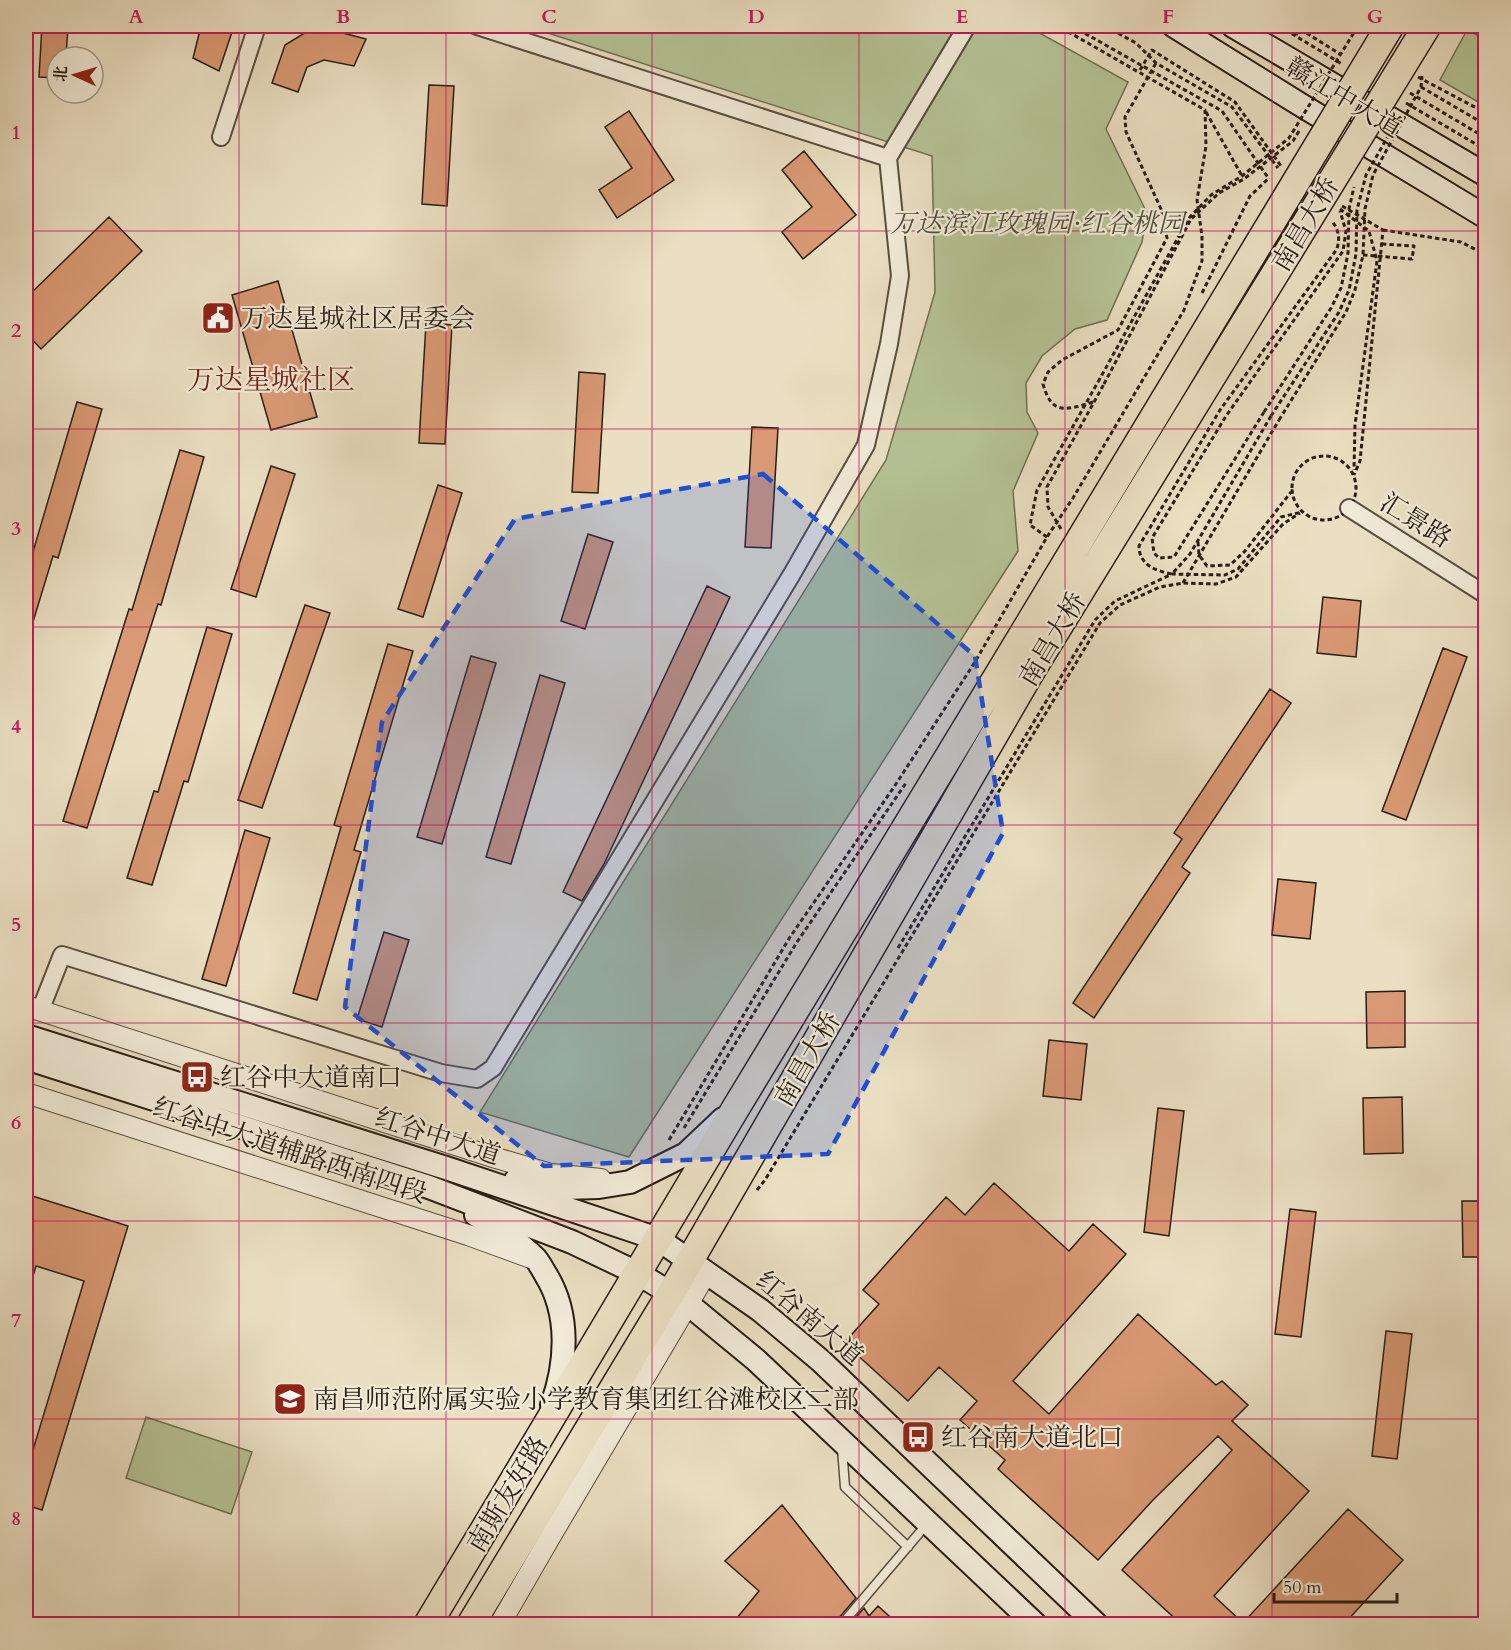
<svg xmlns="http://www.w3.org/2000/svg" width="1511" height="1650" viewBox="0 0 1511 1650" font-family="Cardo,'Noto Serif SC',serif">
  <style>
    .green { fill: #b5c295; stroke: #6e7054; stroke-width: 1.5 }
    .building { fill: #d99974; stroke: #281d14; stroke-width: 1.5 }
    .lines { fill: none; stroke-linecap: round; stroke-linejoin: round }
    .service-casing { stroke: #584e40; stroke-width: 11 }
    .minor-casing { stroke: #584e40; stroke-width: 20 }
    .tertiary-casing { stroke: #584e40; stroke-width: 22 }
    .secondary-casing { stroke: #281d14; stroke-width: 26 }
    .trunk-casing { stroke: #281d14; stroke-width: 30 }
    .path { stroke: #281d14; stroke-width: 3; stroke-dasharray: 4.5 3; stroke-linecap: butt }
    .service { stroke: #f1ead7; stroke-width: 8 }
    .minor { stroke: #f1ead7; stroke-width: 16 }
    .tertiary { stroke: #f1ead7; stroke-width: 20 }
    .secondary { stroke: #f1ead7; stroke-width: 22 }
    .trunk { stroke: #eadfc2; stroke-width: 27 }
    .trunk-bridge-casing { stroke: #281d14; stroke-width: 30; stroke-linecap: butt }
    .path-bridge { stroke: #281d14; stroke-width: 3; stroke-dasharray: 4.5 3; stroke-linecap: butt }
    .trunk-bridge { stroke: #eadfc2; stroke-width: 27 }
    .marked { fill: #1d4ed8; fill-opacity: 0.2; stroke: #1d4ed8; stroke-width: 4.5; stroke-dasharray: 12 8; stroke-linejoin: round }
    .grid { fill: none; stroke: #c2185b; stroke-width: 1.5; stroke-opacity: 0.55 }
    .labels { text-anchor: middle; stroke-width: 4.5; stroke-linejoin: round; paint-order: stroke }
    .street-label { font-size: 26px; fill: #281d14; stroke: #f1ead7 }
    .park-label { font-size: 26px; font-style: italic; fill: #524f3b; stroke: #f1ead7 }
    .poi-label { font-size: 26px; fill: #281d14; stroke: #f1ead7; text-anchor: start }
    .quarter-label { font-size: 28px; fill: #7a1f14; stroke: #f1ead7 }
    .neatline { fill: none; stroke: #c2185b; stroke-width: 2 }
    .grid-label { font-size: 20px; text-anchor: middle; font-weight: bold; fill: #c2185b }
  </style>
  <rect width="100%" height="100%" fill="#eadfc2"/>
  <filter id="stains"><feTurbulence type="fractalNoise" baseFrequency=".00333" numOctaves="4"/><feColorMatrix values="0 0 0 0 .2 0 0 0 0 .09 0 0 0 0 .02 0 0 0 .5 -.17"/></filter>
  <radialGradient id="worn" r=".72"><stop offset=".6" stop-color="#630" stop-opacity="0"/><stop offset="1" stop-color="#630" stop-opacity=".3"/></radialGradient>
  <!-- green -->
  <path class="green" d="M526 26H1027L1128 82 1106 129 1147 213 1142 242 1107 320 1075 329 1042 356 1026 383 1027 412 1038 433 1013 491 1018 551 629 1157 480 1112 886 460 935 292 932 156Z
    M1467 30 1485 39V106L1440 80Z
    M146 1417 252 1452 231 1514 126 1478Z"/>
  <!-- building -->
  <path class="building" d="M42 26H68L66 57H57V78L39 77Z
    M201 26H234L219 71 193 58Z
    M316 26 366 39 354 66 324 60 307 67 298 92 272 83 285 45Z
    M429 85 454 86 447 206 422 204Z
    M629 111 674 180 617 218 599 190 632 168 605 127Z
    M804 151 856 215 803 259 782 232 812 207 782 170Z
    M109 217 142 251 41 349 26 333V298Z
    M278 281 317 417 271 430 232 295Z
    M426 323 452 325 445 444 419 443Z
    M579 372 605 374 598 493 572 492Z
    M77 402 102 409 58 558 53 556 29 635H26V568L28 569Z
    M752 427 778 428 771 548 745 547Z
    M180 450 204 457 161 605 158 604 87 828 63 821 129 609 132 610Z
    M271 466 295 474 256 597 231 589Z
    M438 485 462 493 423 617 398 609Z
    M588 534 613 542 585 629 561 621Z
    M707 586 730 597 604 864 582 901 563 892Z
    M1323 597 1361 601 1356 657 1317 653Z
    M305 605 330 613 262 808 238 800Z
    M207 627 232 634 188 782 184 781 152 885 127 878 154 791 158 792Z
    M388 644 413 651 354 850 361 852 317 1000 293 993 341 827 334 825Z
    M1443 648 1467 657 1406 820 1382 811Z
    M471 656 496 663 442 844 417 837Z
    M540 675 565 683 511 864 486 857Z
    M1270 689 1291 703 1182 867 1190 873 1094 1018 1073 1003 1182 839 1174 833Z
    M245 830 270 838 226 986 202 979Z
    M1278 879 1316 883 1310 939 1272 935Z
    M384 932 409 940 382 1027 357 1019Z
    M1405 991V1047L1367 1048 1366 992Z
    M1049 1040 1087 1044 1081 1100 1043 1096Z
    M1402 1097 1403 1153 1364 1154 1363 1098Z
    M1158 1108 1184 1111 1169 1236 1144 1232Z
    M994 1183 1069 1251 1093 1224 1126 1254 1013 1381 1049 1414 1138 1314 1216 1385 1222 1381 1248 1405 1232 1421 1309 1491 1214 1596 1243 1623 1348 1509 1403 1560 1344 1624H1181L1122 1570 1232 1450 1218 1436 1153 1500 1098 1560 998 1469 1005 1460 960 1420 977 1401 939 1367 908 1401 844 1343 879 1304 863 1290 946 1197 965 1215Z
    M26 1194 128 1226 42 1510 26 1505V1473L84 1281 36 1266 29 1290 26 1289Z
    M1462 1201H1485V1257H1463Z
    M1290 1209 1316 1212 1301 1337 1275 1334Z
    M1386 1331 1412 1334 1397 1459 1372 1456Z
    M782 1505 856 1598 837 1620 836 1624H732L759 1591 725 1561Z
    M878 1606 898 1624H850L864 1608 869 1616Z"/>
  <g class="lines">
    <defs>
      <path id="service" d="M842 1448 845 1487 908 1547
        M842 1624 927 1524"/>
      <path id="minor" d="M477 26 888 158
        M221 137 257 26
        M1349 508 1486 595
        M40 1011 62 955 441 1073 477 1079 493 1068 792 574 866 445 889 344 900 276 888 158 967 26"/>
      <path id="tertiary" d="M26 1006 496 1158 551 1174 601 1179
        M26 1093 468 1235 531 1258
        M500 1624 552 1534 707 1272"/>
      <path id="secondary" d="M1174 26 1301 105 1486 217
        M1233 26 1486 175
        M26 1036 446 1168 658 1239 760 1310 821 1361 1096 1624
        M26 1058 429 1187 572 1242 639 1274 688 1304 756 1360 1035 1624
        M516 1180 563 1188 599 1187 630 1182 686 1154 723 1119
        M476 1215C497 1228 519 1242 536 1259 540 1264 543 1270 546 1275 570 1314 567 1363 552 1405"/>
      <path id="trunk" d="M428 1624 737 1106 1008 659
        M471 1624 671 1293 1030 673"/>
    </defs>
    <!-- service casing -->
    <use href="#service" class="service-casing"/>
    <!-- minor casing -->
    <use href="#minor" class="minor-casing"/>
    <!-- tertiary casing -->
    <use href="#tertiary" class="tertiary-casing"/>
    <!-- secondary casing -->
    <use href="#secondary" class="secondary-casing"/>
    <!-- trunk casing -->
    <use href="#trunk" class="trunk-casing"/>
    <!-- path -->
    <path class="path" d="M1072 26 1222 111 1269 179
      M1105 26 1136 43 1156 63 1232 107 1278 168
      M1279 26 1342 64
      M1296 35 1300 29 1340 54
      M1140 70 1152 50 1235 102 1281 166
      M1418 77 1486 113
      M1421 87 1486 125
      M1410 93 1486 138
      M1406 103 1486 150
      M1206 112 1242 176
      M1342 206 1383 230 1360 461 1354 475
      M1340 209 1369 231 1377 261 1355 425 1354 470
      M1383 230 1461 242 1486 255
      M1202 293 1250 196 1268 179
      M1093 402C1066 410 1052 416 1043 384L1048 372 1062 360 1118 330 1167 238 1161 209 1126 132 1125 117 1156 63
      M1264 412 1174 557 1159 558 1154 553 1152 538 1226 416 1343 251 1346 231 1340 211
      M1271 416 1190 554 1172 574C1156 571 1139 565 1139 546L1220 410 1337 249C1340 237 1339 231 1332 221
      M1292 488a32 32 0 1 1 64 0a32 32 0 1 1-64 0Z
      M1061 529 1048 507 1047 487 1104 384
      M1047 537 1030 525 1037 490 1098 382
      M1198 542 1199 555 1207 566 1230 565 1245 551 1291 492
      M1183 583 1279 420
      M898 948 1095 620 1115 601 1172 574 1225 575 1238 569 1281 517 1302 512
      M684 1128 797 942 906 783
      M669 1140 790 937 894 787 975 662 1047 537 1073 498 1184 310 1202 261V236L1197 200 1206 146 1205 110 1058 26
      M757 1190 765 1180 1100 623 1120 605 1160 587 1183 583 1216 584 1236 577 1283 524 1300 513"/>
    <!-- service -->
    <use href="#service" class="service"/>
    <!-- minor -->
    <use href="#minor" class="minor"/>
    <!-- tertiary -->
    <use href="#tertiary" class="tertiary"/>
    <!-- secondary -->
    <use href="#secondary" class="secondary"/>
    <!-- trunk -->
    <use href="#trunk" class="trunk"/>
    <defs>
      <path id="trunk-bridge" d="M1008 659 1390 26
        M1030 673 1427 26"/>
    </defs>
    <!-- trunk-bridge casing -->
    <use href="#trunk-bridge" class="trunk-bridge-casing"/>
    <!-- path-bridge -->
    <path class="path-bridge" d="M1363 255 1412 259 1414 246 1382 244
      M1098 382 1189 218 1211 195 1242 176 1289 138 1358 26
      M1104 384 1191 219 1219 193 1244 179 1293 141 1299 131
      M1264 412 1331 308 1341 288 1348 253 1349 209 1354 187
      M1271 416 1339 312 1349 290 1356 254 1357 210 1366 175 1400 115
      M1279 420 1346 312 1355 290 1363 255 1365 209 1373 175 1421 87 1422 76"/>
    <!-- trunk-bridge -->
    <use href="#trunk-bridge" class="trunk-bridge"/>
  </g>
  <!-- marked area -->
  <path class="marked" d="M763 474 975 656 1003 833 828 1154 544 1166 345 1007 382 722 515 519Z"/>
  <!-- grid -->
  <path class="grid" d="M239 26V1624M446 26V1624M652 26V1624M859 26V1624M1065 26V1624M1272 26V1624M26 231H1486M26 429H1486M26 627H1486M26 825H1486M26 1023H1486M26 1221H1486M26 1419H1486"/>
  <!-- icons -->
  <defs>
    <symbol id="civic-square" viewBox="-11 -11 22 22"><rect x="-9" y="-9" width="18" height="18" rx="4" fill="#8f2418" stroke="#f1ead7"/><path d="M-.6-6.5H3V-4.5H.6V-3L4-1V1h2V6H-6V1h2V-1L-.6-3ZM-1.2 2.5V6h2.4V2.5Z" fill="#fff"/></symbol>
    <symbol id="bus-square" viewBox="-11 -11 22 22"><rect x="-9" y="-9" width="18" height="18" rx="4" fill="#8f2418" stroke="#f1ead7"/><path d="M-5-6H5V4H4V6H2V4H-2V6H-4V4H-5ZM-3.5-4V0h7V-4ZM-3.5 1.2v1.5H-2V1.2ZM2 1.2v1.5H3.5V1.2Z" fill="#fff"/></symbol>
    <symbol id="school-square" viewBox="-11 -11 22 22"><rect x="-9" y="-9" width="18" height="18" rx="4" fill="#8f2418" stroke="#f1ead7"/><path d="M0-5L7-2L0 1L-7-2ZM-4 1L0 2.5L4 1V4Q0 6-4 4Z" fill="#fff"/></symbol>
  </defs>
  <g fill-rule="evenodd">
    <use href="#civic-square" x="199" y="299" width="38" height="38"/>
    <use href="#bus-square" x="178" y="1058" width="38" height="38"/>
    <use href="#school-square" x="271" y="1380" width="38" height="38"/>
    <use href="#bus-square" x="899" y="1418" width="38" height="38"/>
  </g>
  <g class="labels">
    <!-- street labels -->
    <g class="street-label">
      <text transform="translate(1344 97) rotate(31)" y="9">赣江中大道</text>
      <text transform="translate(1305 224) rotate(-59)" y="9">南昌大桥</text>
      <text transform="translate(1416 520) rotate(32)" y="9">汇景路</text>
      <text transform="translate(1052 639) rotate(-59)" y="9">南昌大桥</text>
      <text transform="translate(807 1059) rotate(-60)" y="9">南昌大桥</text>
      <text transform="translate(438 1136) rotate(18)" y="9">红谷中大道</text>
      <text transform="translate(290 1150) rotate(18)" y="9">红谷中大道辅路西南四段</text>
      <text transform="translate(810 1318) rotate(40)" y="9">红谷南大道</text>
      <text transform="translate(507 1494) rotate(-59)" y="9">南斯友好路</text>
    </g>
    <!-- park labels -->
    <g class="park-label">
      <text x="1037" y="232">万达滨江玫瑰园·红谷桃园</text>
    </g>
    <!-- poi labels -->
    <g class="poi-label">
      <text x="241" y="327">万达星城社区居委会</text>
      <text x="220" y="1086">红谷中大道南口</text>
      <text x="313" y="1408">南昌师范附属实验小学教育集团红谷滩校区二部</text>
      <text x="941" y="1446">红谷南大道北口</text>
    </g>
    <!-- quarter labels -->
    <g class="quarter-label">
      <text x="271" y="389">万达星城社区</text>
    </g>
  </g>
  <!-- margin -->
  <rect width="1511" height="1650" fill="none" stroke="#eadfc2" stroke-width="66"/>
  <!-- north arrow -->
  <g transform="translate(75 75) rotate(274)"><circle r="28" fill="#f1ead7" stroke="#a19889" stroke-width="1.5"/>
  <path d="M0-4.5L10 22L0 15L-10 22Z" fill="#8f2418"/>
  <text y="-9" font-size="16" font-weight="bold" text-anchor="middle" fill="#281d14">北</text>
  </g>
  <!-- scale -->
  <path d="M1274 1593v9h123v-9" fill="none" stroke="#281d14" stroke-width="3"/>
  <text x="1283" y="1593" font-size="18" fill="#281d14" stroke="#f1ead7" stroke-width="4.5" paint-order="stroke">50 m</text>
  <rect x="33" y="33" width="1445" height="1584" class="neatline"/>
  <g class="grid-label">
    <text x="136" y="23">A</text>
    <text x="343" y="23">B</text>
    <text x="549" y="23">C</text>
    <text x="756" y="23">D</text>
    <text x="962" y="23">E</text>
    <text x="1168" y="23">F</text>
    <text x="1375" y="23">G</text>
    <text x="16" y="139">1</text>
    <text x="16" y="337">2</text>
    <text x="16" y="535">3</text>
    <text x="16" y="733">4</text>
    <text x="16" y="931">5</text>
    <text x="16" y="1129">6</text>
    <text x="16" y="1327">7</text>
    <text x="16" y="1525">8</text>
  </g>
  <rect width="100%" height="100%" filter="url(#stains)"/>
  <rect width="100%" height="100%" fill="url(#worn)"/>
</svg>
